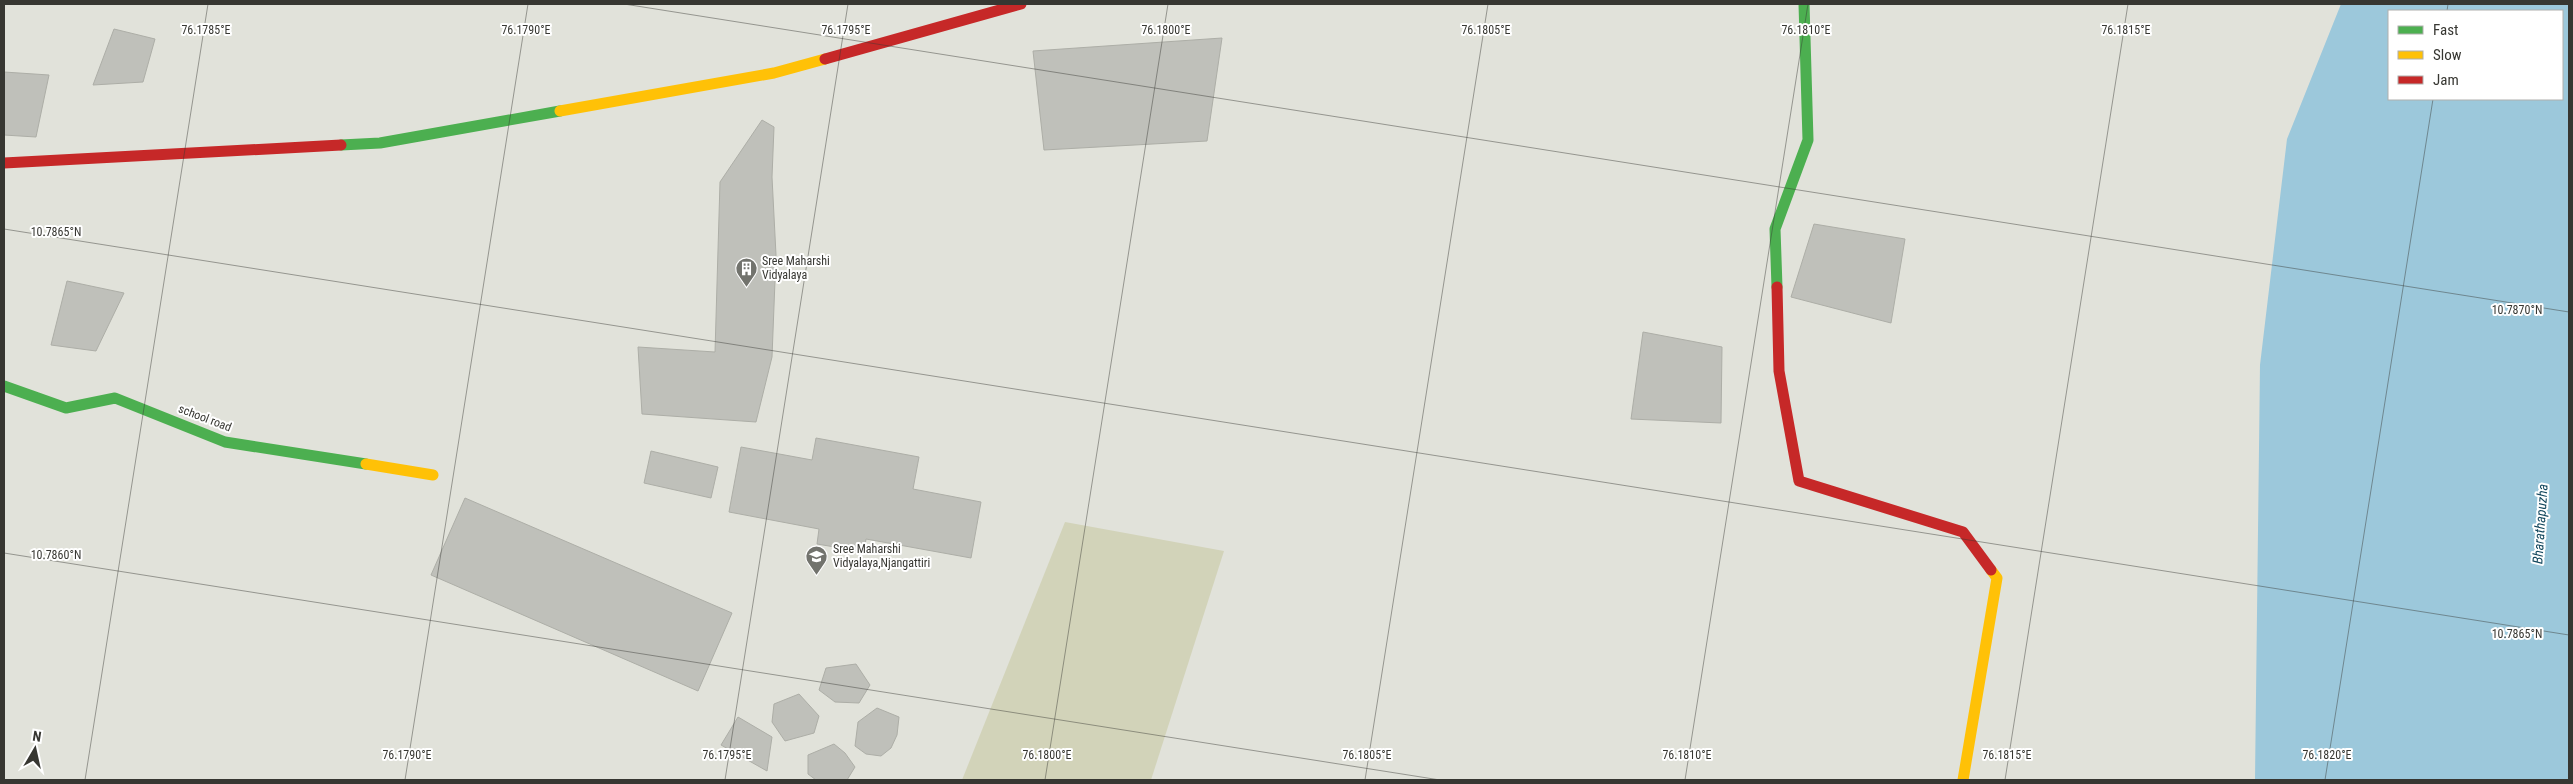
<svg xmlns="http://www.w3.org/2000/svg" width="2573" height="784" viewBox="0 0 2573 784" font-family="'Roboto Condensed',sans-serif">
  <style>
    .green { fill: #d2d3b9 }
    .water { fill: #9cc8db; fill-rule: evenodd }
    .building { fill: #bfc0ba; stroke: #adaea7 }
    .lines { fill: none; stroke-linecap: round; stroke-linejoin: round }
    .fast { stroke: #4caf50; stroke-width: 11 }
    .slow { stroke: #ffc107; stroke-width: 11 }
    .jam { stroke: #c62828; stroke-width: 11 }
    .ticks { fill: none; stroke: #373732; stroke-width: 1; stroke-opacity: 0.45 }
    .labels { text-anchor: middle; stroke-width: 4; stroke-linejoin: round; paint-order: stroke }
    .poi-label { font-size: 12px; fill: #373732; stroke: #fff; text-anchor: start }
    .street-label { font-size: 12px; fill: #373732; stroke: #fff }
    .water-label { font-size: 14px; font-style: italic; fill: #14485e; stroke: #fff }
    .ticks-label { font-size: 12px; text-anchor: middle; fill: #373732; stroke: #fff; stroke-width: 4; stroke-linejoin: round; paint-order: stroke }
  </style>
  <rect width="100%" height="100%" fill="#e1e2da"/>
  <!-- green -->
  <path class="green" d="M1065 522 1224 551 1151 780H962Z"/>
  <!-- water -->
  <path class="water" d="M2341 4H2569V780H2255L2260 365 2287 139ZM2389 11H2562V99H2389Z"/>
  <!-- building -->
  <path class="building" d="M114 29 155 39 143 82 93 85Z
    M1222 38 1207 141 1044 150 1033 51Z
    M4 72 49 75 36 137 4 135Z
    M762 120 774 127 772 177 776 255 772 357 756 422 642 414 638 347 715 352 720 182Z
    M1814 224 1905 239 1891 323 1791 297Z
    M67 281 124 293 96 351 51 345Z
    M1643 332 1722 347 1721 423 1631 419Z
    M816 438 919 457 913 489 981 502 971 558 866 539 864 552 817 544 819 529 729 512 741 447 812 460Z
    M651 451 718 467 711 498 644 483Z
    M465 498 732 613 698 691 431 575Z
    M856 664 870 685 859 703 835 702 819 690 826 668Z
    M799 694 819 716 814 733 785 741 772 722 774 704Z
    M877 708 899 717 897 735 891 748 881 756 866 754 855 746 858 722Z
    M738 717 772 737 767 771 721 745Z
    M834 744 845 753 855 767 847 780H816L808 774V755Z"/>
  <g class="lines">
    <!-- fast -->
    <path class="fast" d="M341 145 380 143 560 111
      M1777 287 1775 229 1808 140 1804 4
      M4 386 66 408 115 398 225 442 366 464"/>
    <!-- slow -->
    <path class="slow" d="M560 111 774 73 825 59
      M366 464 433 475
      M1963 780 1997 578 1991 570"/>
    <!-- jam -->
    <path class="jam" d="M825 59 1021 4
      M4 163 341 145
      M1777 287 1779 371 1799 481 1963 532 1991 570"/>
  </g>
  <!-- ticks -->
  <path class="ticks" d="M624 4 2569 312M2447 11 2448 4M4 229 2569 635M4 553 1440 780M85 780 208 4M405 780 528 4M725 780 848 4M1045 780 1168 4M1365 780 1488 4M1685 780 1808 4M2005 780 2128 4M2325 780 2433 99"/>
  <!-- icons -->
  <defs>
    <symbol id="building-pin" viewBox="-11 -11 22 30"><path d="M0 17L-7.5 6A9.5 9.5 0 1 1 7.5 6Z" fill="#72736d" stroke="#fff"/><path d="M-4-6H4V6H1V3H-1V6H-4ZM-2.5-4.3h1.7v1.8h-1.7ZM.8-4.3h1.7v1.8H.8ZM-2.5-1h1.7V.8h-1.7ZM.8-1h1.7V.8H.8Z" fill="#fff"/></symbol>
    <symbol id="school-pin" viewBox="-11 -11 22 30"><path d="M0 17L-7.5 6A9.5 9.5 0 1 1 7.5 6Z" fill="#72736d" stroke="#fff"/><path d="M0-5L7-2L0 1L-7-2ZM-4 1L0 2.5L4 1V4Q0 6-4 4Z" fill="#fff"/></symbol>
  </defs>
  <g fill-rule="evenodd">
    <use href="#building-pin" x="734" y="256" width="25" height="34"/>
    <use href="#school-pin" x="804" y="544" width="25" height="34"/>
  </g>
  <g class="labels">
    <!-- poi labels -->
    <g class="poi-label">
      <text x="762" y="265">Sree Maharshi<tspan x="762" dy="14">Vidyalaya</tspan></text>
      <text x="833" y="553">Sree Maharshi<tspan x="833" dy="14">Vidyalaya,Njangattiri</tspan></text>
    </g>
    <!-- street labels -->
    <g class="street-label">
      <text transform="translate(205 418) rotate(21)" y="4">school road</text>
    </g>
    <!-- water labels -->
    <g class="water-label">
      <text transform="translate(2540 524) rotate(-86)" y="5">Bharathapuzha</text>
    </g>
  </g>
  <g class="ticks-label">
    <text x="206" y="34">76.1785°E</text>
    <text x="526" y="34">76.1790°E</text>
    <text x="846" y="34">76.1795°E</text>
    <text x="1166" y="34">76.1800°E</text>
    <text x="1486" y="34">76.1805°E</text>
    <text x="1806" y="34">76.1810°E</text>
    <text x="2126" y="34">76.1815°E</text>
    <text x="56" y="236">10.7865°N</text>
    <text x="2517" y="314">10.7870°N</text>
    <text x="56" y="559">10.7860°N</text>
    <text x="2517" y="638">10.7865°N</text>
    <text x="407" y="759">76.1790°E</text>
    <text x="727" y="759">76.1795°E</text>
    <text x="1047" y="759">76.1800°E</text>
    <text x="1367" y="759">76.1805°E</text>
    <text x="1687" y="759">76.1810°E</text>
    <text x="2007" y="759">76.1815°E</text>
    <text x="2327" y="759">76.1820°E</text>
  </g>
  <!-- border -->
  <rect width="2573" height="784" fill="none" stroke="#373732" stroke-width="10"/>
  <!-- legend -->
  <rect x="2388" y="10" width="175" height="90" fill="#ffffff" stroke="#afafad"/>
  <rect x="2398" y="26" width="25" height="8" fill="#4caf50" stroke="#afafad"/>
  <text x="2433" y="35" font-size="15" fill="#373732">Fast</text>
  <rect x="2398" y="51" width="25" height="8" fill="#ffc107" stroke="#afafad"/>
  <text x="2433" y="60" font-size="15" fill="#373732">Slow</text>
  <rect x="2398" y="76" width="25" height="8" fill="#c62828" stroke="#afafad"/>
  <text x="2433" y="85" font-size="15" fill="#373732">Jam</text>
  <!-- north arrow -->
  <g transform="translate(35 749) rotate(9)" stroke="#ffffff" stroke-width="4" paint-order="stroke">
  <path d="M0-4L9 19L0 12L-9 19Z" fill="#373732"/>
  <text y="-8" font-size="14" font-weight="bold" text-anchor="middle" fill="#373732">N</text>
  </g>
</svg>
